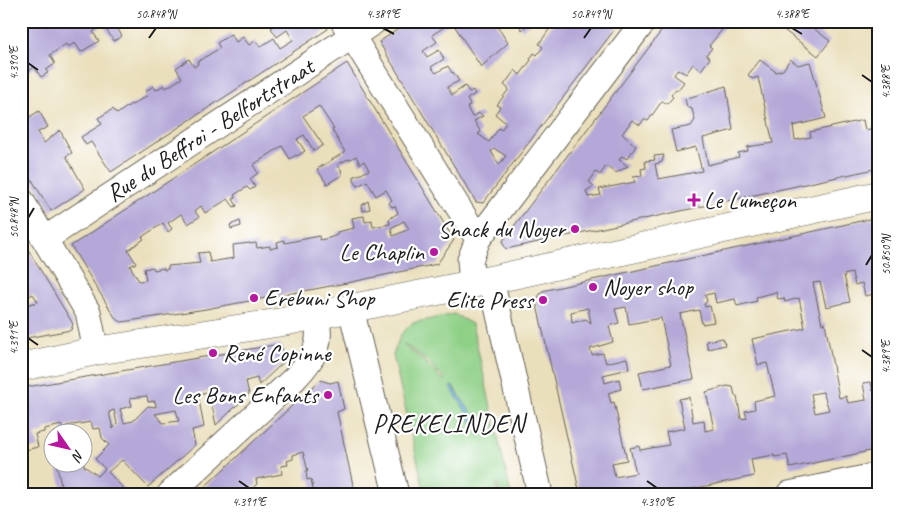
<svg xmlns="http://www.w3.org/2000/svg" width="900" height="515" viewBox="0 0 900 515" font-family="Caveat,sans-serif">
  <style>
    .green { fill: #8fd087; stroke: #567652; fill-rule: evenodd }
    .water { fill: #5aaed6; stroke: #3b6579 }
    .building { fill: #b4a8d8; fill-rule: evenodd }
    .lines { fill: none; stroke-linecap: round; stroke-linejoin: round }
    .minor-casing { stroke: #646054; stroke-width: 27 }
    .tertiary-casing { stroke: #646054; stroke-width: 29 }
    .minor { stroke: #fff; stroke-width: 25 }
    .tertiary { stroke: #fff; stroke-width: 28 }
    .ticks { fill: none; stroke: #1c1c1c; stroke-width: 2 }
    .poi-dot { fill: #b5179e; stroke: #fff; stroke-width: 2 }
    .labels { text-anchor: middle; stroke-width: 4.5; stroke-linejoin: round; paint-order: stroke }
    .street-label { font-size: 24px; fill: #1c1c1c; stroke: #fff }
    .poi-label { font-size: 24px; fill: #1c1c1c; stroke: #fff; text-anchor: start }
    .neighbourhood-label { font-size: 25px; letter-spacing: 1px; fill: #1c1c1c; stroke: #fff }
    .neatline { fill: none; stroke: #1c1c1c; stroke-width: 2 }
    .ticks-label { font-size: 12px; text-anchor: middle; fill: #1c1c1c }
  </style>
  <rect width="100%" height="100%" fill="#fff"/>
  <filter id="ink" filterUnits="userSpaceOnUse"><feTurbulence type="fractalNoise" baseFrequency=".02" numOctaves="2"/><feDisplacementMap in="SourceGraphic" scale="10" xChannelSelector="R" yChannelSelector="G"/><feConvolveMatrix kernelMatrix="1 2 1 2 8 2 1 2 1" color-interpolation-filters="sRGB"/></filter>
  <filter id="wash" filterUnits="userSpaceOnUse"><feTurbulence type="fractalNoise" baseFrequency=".0096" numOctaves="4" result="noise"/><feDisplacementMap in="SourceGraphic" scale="20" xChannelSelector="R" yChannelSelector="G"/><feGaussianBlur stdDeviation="1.12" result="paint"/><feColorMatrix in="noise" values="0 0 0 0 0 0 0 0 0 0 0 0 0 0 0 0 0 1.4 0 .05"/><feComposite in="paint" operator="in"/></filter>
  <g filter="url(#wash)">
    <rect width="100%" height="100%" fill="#eadfbb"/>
    <!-- green -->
    <path class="green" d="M454 314 472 324 511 494H500L498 484H496L498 494H425L393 355 401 334 412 323ZM404 344 426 360 445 379 443 380 424 361 403 345ZM453 386 470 411 482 434 479 435Z"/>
    <!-- water -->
    <path class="water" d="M452 386 470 411 482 434 479 435 467 413 450 387Z"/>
    <g id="blocks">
      <!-- building -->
      <path class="building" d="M21 21H113L122 36 114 41 103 25 93 32 99 41 81 52 75 43 68 47 66 44 50 55 55 64 46 70 48 73 41 77 34 67 21 77Z
        M270 21H323L328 29 111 172 91 142 86 145 81 137 102 124 98 118 113 109 117 114 131 104 132 105 148 95 145 92 153 86 156 90 164 85 166 88 182 78 176 68 189 59 194 67 198 64 197 62 220 48 217 43 231 34 236 42 243 37 249 45 255 41 260 47 274 38 280 48 293 40 287 30 277 37 271 28 273 27Z
        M410 21H494L508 43 481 67 452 22 432 35 437 42 423 51 427 57 439 50 444 59 431 67 436 73 448 66 452 73 453 72 459 81 447 87 452 95 465 86 469 92 473 90 475 94 467 99 470 105 467 107 472 117 479 113 483 116 474 121 481 132 478 134 489 142 499 128 501 130 506 123 495 114 500 107 497 105 509 89 504 85 515 70 520 75 531 60 530 59 534 53 537 55 543 47 539 44 555 21H621L483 203 476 202 379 42ZM495 149 506 156 499 165 491 151Z
        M516 21H532L522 30Z
        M669 21H729L709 46 712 48 706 55 710 58 701 70 693 64 686 74 678 69 674 75 684 82 678 90 676 89 671 95 673 97 667 104 662 101 648 121 644 119 640 125 632 120 622 134 636 146 627 159 622 156 619 160 628 166 616 173 606 166 600 175 596 172 589 182 594 186 586 191 588 197 601 195 599 189 635 182 633 177 642 176 641 169 646 168 645 161 655 160 654 156 664 155 662 162 655 164 658 179 702 171 696 147 676 152 671 130 691 126 695 120 692 109 687 107 685 99 726 86 733 130 703 138 708 165 739 157 738 153 748 151 747 147 773 143 758 77 752 79 748 75 760 60 776 72 783 70 790 59 798 65 810 62 826 118 793 126 795 140 811 137 810 132 863 120 865 130 879 127V168L506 249 502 242Z
        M772 21H804L830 41 818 56Z
        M347 63 454 240 437 264 347 283 206 309 122 322 116 319 71 246ZM319 106 334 129 332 130 345 152 317 169 327 184 342 175 341 169 337 165 348 159 349 160 356 156 360 164 364 161 369 170 361 174 354 176V181L358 186 367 181 376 196 386 190 392 200 389 203 392 207 395 206 398 213 389 219 390 224 373 227 372 220 365 222 364 216 352 218 354 228 337 232V235L329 238 320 240 319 236 285 243 284 240 277 242 278 247 270 249V246L257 248 256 243 250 244V243L233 245 234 258 210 262 208 252 198 253 200 263 168 266V269L164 270V268L154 270 153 267 144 269 146 280 139 281 130 266 136 263 128 250 144 239 142 237 163 223 168 232 172 229 168 223 181 214 188 224 199 217 195 211 201 206 205 213 228 199 234 207 237 206 233 199 236 198 234 195 247 187 250 190 255 187 250 179 258 173 253 165 282 146 290 159 296 155 297 156 305 151 297 139 304 135 314 151 323 145 303 116ZM404 221 409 229 393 236 391 228Z
        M24 87 29 95 21 100V89Z
        M21 107 28 118 39 111 48 127 38 132 44 143 60 130 72 153 66 156 85 189 51 211 21 162Z
        M368 201 370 209 363 211 362 205Z
        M879 217V293L865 296 862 283 855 285 852 273 844 275 850 302 826 307 820 282 813 283 822 324 825 323 839 398 846 396 848 403 866 400 863 383 871 382 873 391 879 390V449L790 468 787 455 774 457V455L751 459 754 476 668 494H580L536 301 542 291ZM776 292 778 299 784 298 785 302 799 298 805 328 752 339 758 365 767 363 775 396 754 401 755 409 745 411 747 418 741 419 737 396H735L733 387 727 386 706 392 714 429 705 431 704 420 693 422 689 397 679 399 685 428 666 432 669 445 640 450 639 446 630 448 636 473 615 477 612 463 627 460 614 402 611 403 608 393 621 389 619 379 605 383 603 375 629 369 627 358 606 363 603 353 592 355 590 349 613 342 609 326 619 323 615 309 626 307 629 324 661 318 671 365 639 372 643 389 694 379 680 314 699 310 702 324 714 322 710 306 705 307 704 304 707 301 705 295 714 293 716 303 735 299 737 306 757 301 756 297ZM588 308 591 323 586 319 572 323 571 312ZM823 392 829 410 815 413 811 394Z
        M240 221 241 226 231 229 230 225Z
        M21 238 73 324 71 330 21 339V306L38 302 33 294 21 301Z
        M723 338 725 345 708 349 706 341Z
        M280 344 287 359 259 385 257 378 246 381 249 394 216 425 209 391 198 395 204 427 192 430 195 445 148 487 122 460 108 472 129 494H54L62 490 56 462H82L83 455 84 466 98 476 105 469 95 459 109 445 102 438 100 428 93 429 91 422 66 426 68 432H63L62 425 44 429V432L35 434 38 447 21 451V388ZM147 396 148 402 155 401 156 407 148 406 133 421 124 423 120 409 132 406 130 398ZM114 410 117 424 113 429 109 412ZM176 410 179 421 163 423 155 414Z
        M320 380 330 383 338 381 344 409 337 412 355 494H314L311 479 307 480 306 471H308L303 452 293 455V459L287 461 288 465 281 466 282 474 256 479 257 484 246 494H197Z"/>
    </g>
  </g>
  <g filter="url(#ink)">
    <use href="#blocks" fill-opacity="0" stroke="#646054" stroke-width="1"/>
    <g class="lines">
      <defs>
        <path id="minor" d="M344 23 478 239
          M21 200 88 312 96 351
          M45 239 375 21
          M491 280 540 494
          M472 284 470 260 478 239 644 21
          M351 309 396 494
          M170 494 295 378C315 357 323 344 316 315
          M789 494 879 475"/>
        <path id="tertiary" d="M21 367 96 351 282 322 458 287 879 195"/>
      </defs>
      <!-- minor casing -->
      <use href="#minor" class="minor-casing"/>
      <!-- tertiary casing -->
      <use href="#tertiary" class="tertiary-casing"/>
      <!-- minor -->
      <use href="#minor" class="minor"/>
      <!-- tertiary -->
      <use href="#tertiary" class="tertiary"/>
    </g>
  </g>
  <!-- ticks -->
  <path class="ticks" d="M383 28 394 34M792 28 802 34M149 38 156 28M584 38 591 28M28 63 38 70M862 75 872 82M28 218 34 208M866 265 872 255M28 338 38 345M862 350 872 357M239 481 249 488M647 481 657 488"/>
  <!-- markers -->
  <g class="poi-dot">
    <path d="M691.5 192.5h5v5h5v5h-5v5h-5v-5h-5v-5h5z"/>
    <circle cx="575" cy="229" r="5"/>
    <circle cx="434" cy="252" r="5"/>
    <circle cx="593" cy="287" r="5"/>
    <circle cx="254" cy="298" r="5"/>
    <circle cx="543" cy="300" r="5"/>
    <circle cx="213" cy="353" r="5"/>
    <circle cx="328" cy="395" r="5"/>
  </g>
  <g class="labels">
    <!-- street labels -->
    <g class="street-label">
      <text transform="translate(210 130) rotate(-33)" y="8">Rue du Beffroi - Belfortstraat</text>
    </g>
    <!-- poi labels -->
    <g class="poi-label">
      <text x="704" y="208">Le Lumeçon</text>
      <text x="565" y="237" text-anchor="end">Snack du Noyer</text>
      <text x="424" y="260" text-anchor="end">Le Chaplin</text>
      <text x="603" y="295">Noyer shop</text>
      <text x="264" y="306">Erebuni Shop</text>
      <text x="533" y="308" text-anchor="end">Elite Press</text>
      <text x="223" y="361">René Copinne</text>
      <text x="318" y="403" text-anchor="end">Les Bons Enfants</text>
    </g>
    <!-- neighbourhood labels -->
    <g class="neighbourhood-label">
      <text x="449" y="432">PREKELINDEN</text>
    </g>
  </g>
  <!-- margin -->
  <rect width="900" height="515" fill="none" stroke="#fff" stroke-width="55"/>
  <!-- north arrow -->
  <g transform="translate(68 448) rotate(124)"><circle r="24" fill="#ffffff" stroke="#a4a4a4"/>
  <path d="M0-4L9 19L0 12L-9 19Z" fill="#b5179e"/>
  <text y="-8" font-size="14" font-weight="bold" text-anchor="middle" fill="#1c1c1c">N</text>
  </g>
  <rect x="28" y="28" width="844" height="460" class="neatline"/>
  <g class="ticks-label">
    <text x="156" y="18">50.848°N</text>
    <text x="383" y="18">4.389°E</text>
    <text x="591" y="18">50.849°N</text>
    <text x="792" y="18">4.388°E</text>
    <text transform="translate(14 63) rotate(-90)" y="4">4.390°E</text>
    <text transform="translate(886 82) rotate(-90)" y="4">4.388°E</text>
    <text transform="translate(14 218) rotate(-90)" y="4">50.848°N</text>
    <text transform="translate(886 255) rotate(-90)" y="4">50.850°N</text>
    <text transform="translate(14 338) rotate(-90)" y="4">4.391°E</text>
    <text transform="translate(886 357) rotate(-90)" y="4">4.389°E</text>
    <text x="249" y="506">4.391°E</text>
    <text x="657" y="506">4.390°E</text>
  </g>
</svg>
